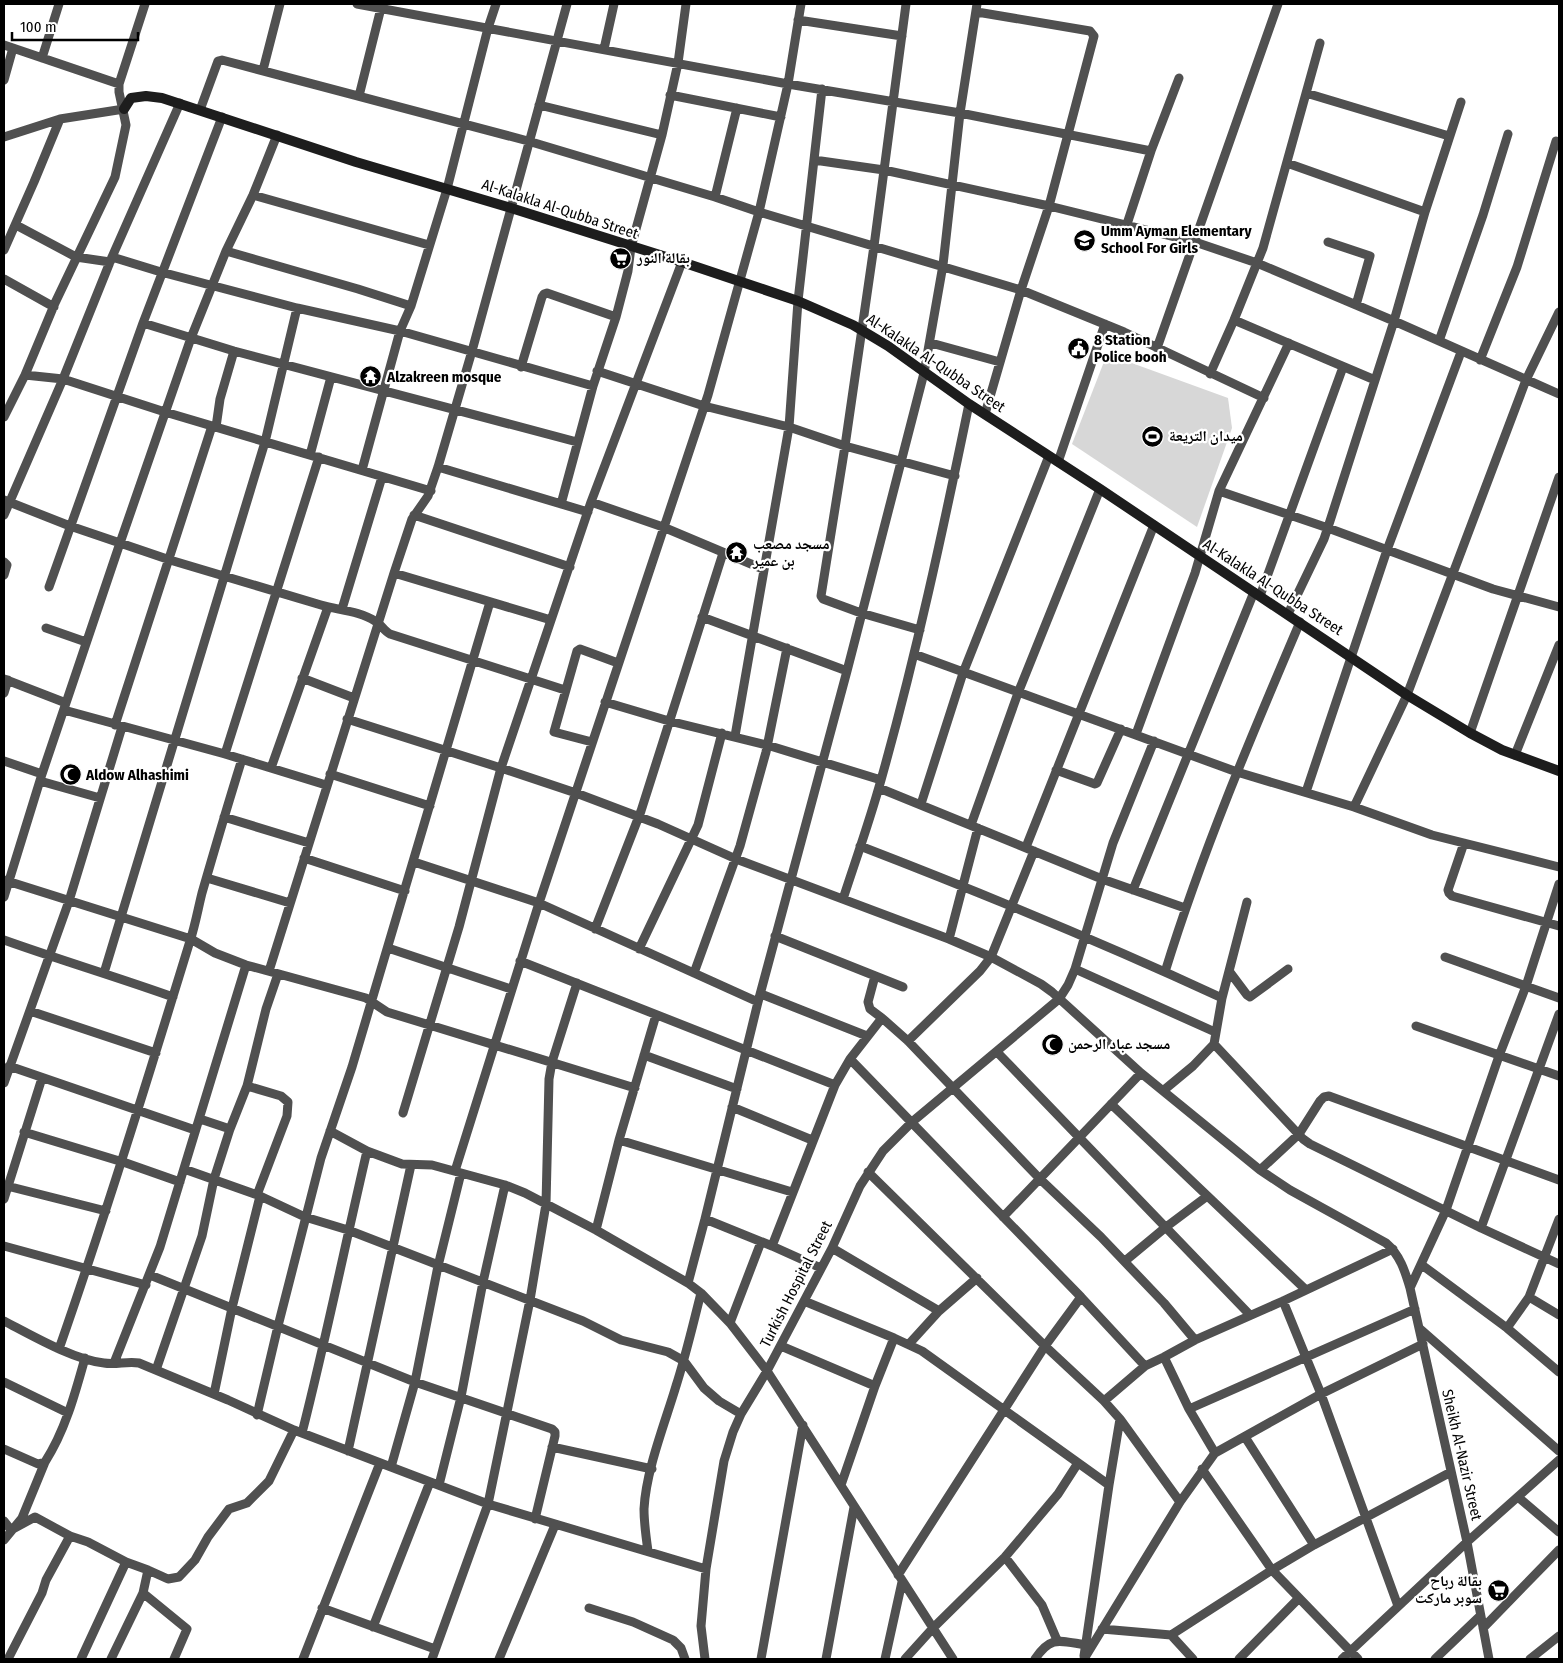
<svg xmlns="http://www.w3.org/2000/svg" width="1563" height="1663" viewBox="0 0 1563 1663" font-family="'Fira Sans Condensed','Noto Naskh Arabic',sans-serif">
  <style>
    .green { fill: #d7d7d7 }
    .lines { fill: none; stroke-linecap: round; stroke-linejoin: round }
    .street { stroke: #505050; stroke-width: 9 }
    .secondary { stroke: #1d1d1d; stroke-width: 10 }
    .labels { text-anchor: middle; stroke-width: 4.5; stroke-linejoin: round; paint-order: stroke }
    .street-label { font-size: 15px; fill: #000; stroke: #fff }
    .poi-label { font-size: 15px; font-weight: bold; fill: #000; stroke: #fff; text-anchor: start }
  </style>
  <rect width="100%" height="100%" fill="#fff"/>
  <!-- green -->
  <path class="green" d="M1107 354 1228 398 1232 428 1197 527 1072 444Z"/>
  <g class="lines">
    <!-- street -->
    <path class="street" d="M357 4 788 84 960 113 1151 151
      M906 4 874 246 845 446 821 596 823 599 861 613 920 630
      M977 12 1090 31 1094 36 1049 206 1021 290 985 414
      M798 20 902 36
      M4 45 119 84
      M604 49 614 4
      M42 58 59 4
      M263 70 280 4
      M4 80 13 48
      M1306 93 1449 136
      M670 95 781 117
      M359 96 382 4
      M539 105 662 135
      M200 110 218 61 222 60 528 141 715 197 759 212 1021 290 1124 332 1264 398
      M4 137 60 119 124 109
      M814 160 884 170 1049 206 1195 242 1257 263 1394 321 1559 394
      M1287 163 1425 212
      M253 195 429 245
      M715 197 737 108
      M1127 224 1151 151 1179 78
      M16 225 76 257 110 262
      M1328 242 1370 256 1356 305
      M4 250 34 182 60 119
      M226 251 358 289 411 306
      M112 257 161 272 297 308 400 331 593 386
      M4 279 54 307
      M1234 320 1375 380
      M143 323 234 351 577 442
      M1439 341 1483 215 1508 134
      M931 343 1000 362
      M1157 348 1278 4
      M1480 360 1517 267 1556 141
      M521 367 542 297 544 294 547 293 616 317
      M597 371 704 406 789 427 845 446 955 476
      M1210 374 1234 320 1263 248 1320 43
      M25 375 63 379 165 412 431 491
      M4 417 25 375 55 303 115 177 126 125 119 92V84L145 4
      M216 427 220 399 234 351
      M310 455 331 377
      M1058 462 1105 324
      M438 467 588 512
      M362 470 400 331 411 306 447 189 488 28 496 4
      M1219 491 1328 528 1493 589 1559 607
      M4 500 70 526 170 560 321 605C338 610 360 611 375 621 381 624 384 631 390 634L565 690
      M591 502 663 527 763 569
      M561 504 593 386 616 317 628 271 631 247 662 135 678 63 686 4
      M4 515 63 379 112 257 180 103
      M414 515 570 567
      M4 562 7 565 4 575
      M394 573 551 620
      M49 587 143 323 222 117
      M1260 596 1343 367
      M342 609 382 477
      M1288 614 1324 539 1330 521 1394 321 1425 212 1461 102
      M702 617 847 671
      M46 628 86 642
      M914 654 1237 772 1354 807 1432 835 1559 867
      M302 678 354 698
      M4 679 66 703
      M4 693 8 680
      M605 702 669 721 767 745 881 780
      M64 710 225 754 326 785
      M347 719 501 768 576 793 658 824 736 859 949 939 991 957 1041 984 1052 992 1141 1073 1260 1170 1290 1190 1386 1243C1400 1255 1405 1271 1410 1288L1467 1542 1489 1659
      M115 725 212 426
      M1470 733 1559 477
      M1136 734 1195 573 1219 491 1289 343
      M735 736 789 427 798 301 822 89
      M592 742 554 732 577 651 580 649 618 663
      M225 754 319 457
      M1515 755 1559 645
      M4 761 42 774
      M271 768 328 607
      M1056 770 1095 784 1097 783 1121 729
      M330 774 430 806
      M40 781 100 798
      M879 788 1102 879 1185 908
      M1306 792 1387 550 1461 352
      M921 804 963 673 1049 456
      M1354 807 1407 695 1526 380 1559 312
      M224 817 309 843
      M971 825 1018 693 1100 489
      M1464 843 1448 890 1449 893 1452 896 1559 926
      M860 846C982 893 1103 943 1222 998
      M1026 847 1154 525
      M304 858 405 891
      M414 862 539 903 758 1002
      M207 878 290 903
      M4 880 191 939 215 953 246 965 366 998 387 1012 635 1088
      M1133 890 1254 592
      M4 897 42 774 120 543 191 338 226 251 253 195 277 135
      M843 899C856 859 870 820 881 780 916 656 943 530 969 404
      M595 929 641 811 723 553
      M775 936 903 987
      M949 939 978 828
      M4 940C60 960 117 977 173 997
      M388 948 511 989
      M639 949 698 825 722 733
      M1445 957 1559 998
      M520 961 835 1085
      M1075 969 1215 1032
      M269 971 394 573 412 519 428 496 438 467 472 351 567 4
      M1229 971 1247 995 1250 997 1288 969
      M1165 972C1202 852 1251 737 1300 622
      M104 973 265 442 297 308
      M694 973 740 846 766 752 787 648
      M875 976 868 1002 870 1009 882 1018 908 1041 1040 1179 1101 1237 1164 1303 1195 1340
      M761 994 867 1036
      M30 1011 156 1053
      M1416 1026 1559 1076
      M908 1041 980 971 991 957 1034 851
      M1214 1044 1303 1139 1310 1144 1481 1228 1559 1264
      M997 1052 1250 1315
      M644 1055 737 1089
      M850 1059 1081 1297 1145 1366
      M9 1066 195 1130
      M4 1083 69 901 122 727
      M247 1086 281 1096 288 1102 287 1116 257 1195
      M1164 1090 1193 1066 1214 1044 1222 998 1247 902
      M1111 1104 1306 1290
      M732 1107 812 1140
      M403 1113 459 927 501 768 591 502 682 262
      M200 1119 230 1129
      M330 1131 367 1151 402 1164 432 1165 505 1185 525 1193 596 1230 688 1283 701 1293 730 1323 767 1371 953 1659
      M24 1132 126 1163 180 1182
      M619 1140 792 1192
      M184 1169 260 1196 305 1217 348 1230 583 1321 621 1340 668 1352 684 1361 704 1388 719 1401 741 1414
      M1260 1170 1299 1134 1320 1101 1324 1097 1329 1096 1559 1180
      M455 1171 539 903 708 395 759 212 788 84 801 4
      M868 1172 1045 1346 1104 1401 1120 1419 1180 1502
      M7 1186 106 1211
      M4 1199 42 1078
      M1003 1217 1141 1073
      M705 1219 772 1246 821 1268
      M1481 1228 1559 1014
      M596 1230 619 1140 656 1015
      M4 1246 146 1285
      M772 1246 835 1085 850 1059 882 1018
      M832 1248 939 1311
      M1125 1261 1166 1227 1206 1197
      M1422 1265 1507 1328 1559 1372
      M150 1275 415 1382 552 1429 555 1432V1436L535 1519
      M688 1283 705 1219 758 1002 847 671 924 373 943 265 960 113 977 4
      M1410 1288 1446 1210 1499 1056 1526 986 1559 884
      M1529 1297 1559 1315
      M804 1301 894 1338 922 1351 1109 1485
      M1283 1301 1321 1394 1398 1606
      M4 1321C31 1335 74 1360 104 1363 116 1365 127 1361 139 1363L228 1400 294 1430 488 1504 706 1569
      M730 1323 761 1242
      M1507 1328 1529 1297 1559 1219
      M1420 1329 1559 1451
      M909 1344 939 1311 977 1278
      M781 1346 875 1386
      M59 1349C106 1214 148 1078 190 941 195 926 198 909 202 893 215 848 228 804 242 759
      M1164 1357 1189 1409 1215 1453
      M114 1363 160 1247 246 965
      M156 1370 202 1236 214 1179 230 1129 247 1086 266 1009 278 974
      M4 1382 68 1413
      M214 1394 232 1308 260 1196
      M1104 1401 1145 1366 1164 1357 1195 1340 1283 1301 1393 1249
      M1189 1409 1415 1309
      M257 1415 278 1326 321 1158 352 1067 490 602
      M302 1433C326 1339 345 1245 367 1151
      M1245 1437 1314 1545
      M552 1447 652 1469
      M4 1449 38 1464 45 1462C65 1431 75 1394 85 1358
      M348 1451 411 1165
      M391 1467 415 1382 438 1266 461 1173
      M1202 1469 1272 1570 1358 1659
      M439 1485 461 1397 483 1282 505 1185
      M841 1485 875 1386 894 1338
      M1518 1497 1559 1532
      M4 1521 11 1530 35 1517 70 1536 88 1542 126 1562 148 1570 143 1593 111 1659
      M4 1540 22 1518 45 1462
      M648 1551C646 1537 644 1523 644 1509 646 1470 665 1423 676 1386 686 1355 693 1324 701 1293
      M1005 1557 1042 1605 1057 1640
      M148 1570 168 1579 179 1577 195 1560 208 1537 229 1509 247 1503 269 1481 294 1430
      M898 1575 1045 1346 1081 1297
      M143 1593 187 1629 174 1659
      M322 1608 435 1649
      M589 1608 633 1622 673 1640 681 1648 685 1659
      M373 1627 430 1482
      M1483 1628 1559 1550
      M1102 1629 1171 1635 1193 1659
      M1171 1635 1272 1570 1314 1545 1451 1472
      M1084 1656 1109 1485 1120 1419
      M8 1659 42 1593 46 1580 70 1536
      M81 1659 126 1562
      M303 1659 380 1463
      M432 1659 488 1504 530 1300 546 1204 549 1079 552 1062 577 983
      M499 1659 555 1525
      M705 1659 701 1626 706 1569 724 1461 733 1432 741 1414 767 1371 804 1301 832 1248 860 1186 883 1151 912 1122 1059 999 1068 985 1075 969 1113 843 1154 741
      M761 1659 803 1425
      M826 1659 854 1507
      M885 1659 902 1582
      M905 1659 933 1628 1005 1557 1058 1494 1078 1463
      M1035 1659C1051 1635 1060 1641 1086 1645
      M1084 1659 1180 1502 1215 1453 1321 1394 1423 1344
      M1239 1659 1299 1598
      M1342 1659 1467 1542 1559 1460
      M1435 1659 1480 1616
      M1530 1659 1559 1636"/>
    <!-- secondary -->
    <path class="secondary" d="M124 109 131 98 146 96 162 98 356 162 511 208 682 262 798 301 853 325 888 346 969 404 1100 489 1407 695 1470 733 1502 750 1559 771"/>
  </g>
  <!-- icons -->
  <defs>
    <symbol id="school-disc" viewBox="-11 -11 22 22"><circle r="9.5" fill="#000" stroke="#fff"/><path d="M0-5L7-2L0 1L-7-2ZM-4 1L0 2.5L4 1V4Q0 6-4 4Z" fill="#fff"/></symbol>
    <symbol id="supermarket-disc" viewBox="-11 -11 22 22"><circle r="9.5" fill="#000" stroke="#fff"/><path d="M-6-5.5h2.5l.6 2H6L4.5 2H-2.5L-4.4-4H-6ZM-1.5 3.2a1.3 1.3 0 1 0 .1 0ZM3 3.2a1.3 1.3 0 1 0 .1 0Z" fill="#fff"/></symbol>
    <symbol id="civic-disc" viewBox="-11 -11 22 22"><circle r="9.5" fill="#000" stroke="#fff"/><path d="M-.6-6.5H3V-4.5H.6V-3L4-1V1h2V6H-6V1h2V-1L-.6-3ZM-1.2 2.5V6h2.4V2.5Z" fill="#fff"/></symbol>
    <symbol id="temple-disc" viewBox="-11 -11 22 22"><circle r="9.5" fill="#000" stroke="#fff"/><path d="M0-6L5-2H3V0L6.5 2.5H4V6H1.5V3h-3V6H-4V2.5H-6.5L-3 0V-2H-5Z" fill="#fff"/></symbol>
    <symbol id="stadium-disc" viewBox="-11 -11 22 22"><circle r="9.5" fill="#000" stroke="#fff"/><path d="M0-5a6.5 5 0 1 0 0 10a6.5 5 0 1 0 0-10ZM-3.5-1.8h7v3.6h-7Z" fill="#fff"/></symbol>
    <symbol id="mosque-disc" viewBox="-11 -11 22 22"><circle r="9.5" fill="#000" stroke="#fff"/><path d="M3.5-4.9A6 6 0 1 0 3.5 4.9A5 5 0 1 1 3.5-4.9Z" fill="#fff"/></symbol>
  </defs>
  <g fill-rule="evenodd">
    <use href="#school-disc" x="1072" y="228" width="25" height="25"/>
    <use href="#supermarket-disc" x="608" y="246" width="25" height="25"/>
    <use href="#civic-disc" x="1066" y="336" width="25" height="25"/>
    <use href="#temple-disc" x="358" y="364" width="25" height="25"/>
    <use href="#stadium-disc" x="1140" y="424" width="25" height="25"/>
    <use href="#temple-disc" x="724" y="540" width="25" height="25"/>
    <use href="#mosque-disc" x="58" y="762" width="25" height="25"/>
    <use href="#mosque-disc" x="1040" y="1032" width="25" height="25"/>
    <use href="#supermarket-disc" x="1486" y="1578" width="25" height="25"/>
  </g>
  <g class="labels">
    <!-- street labels -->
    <g class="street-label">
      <text transform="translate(560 209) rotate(18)" y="5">Al-Kalakla Al-Qubba Street</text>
      <text transform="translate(936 363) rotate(34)" y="5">Al-Kalakla Al-Qubba Street</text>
      <text transform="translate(1273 587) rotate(33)" y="5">Al-Kalakla Al-Qubba Street</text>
      <text transform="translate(796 1284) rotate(-63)" y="5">Turkish Hospital Street</text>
      <text transform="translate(1462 1455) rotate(77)" y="5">Sheikh Al-Nazir Street</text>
    </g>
    <!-- poi labels -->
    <g class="poi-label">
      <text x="1101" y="236">Umm Ayman Elementary<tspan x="1101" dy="17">School For Girls</tspan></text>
      <text x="637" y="263">بقالة النور</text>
      <text x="1094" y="345">8 Station<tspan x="1094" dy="17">Police booh</tspan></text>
      <text x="387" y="382">Alzakreen mosque</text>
      <text x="1169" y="441">ميدان التريعة</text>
      <text x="753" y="549">مسجد مصعب<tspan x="753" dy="17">بن عمير</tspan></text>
      <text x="86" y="780">Aldow Alhashimi</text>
      <text x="1068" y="1049">مسجد عباد الرحمن</text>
      <text x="1482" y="1586" text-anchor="end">بقالة رباح<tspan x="1482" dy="17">سوبر ماركت</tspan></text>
    </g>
  </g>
  <!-- border -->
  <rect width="1563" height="1663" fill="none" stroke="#000000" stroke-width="10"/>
  <!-- scale -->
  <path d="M12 32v8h126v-8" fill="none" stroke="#000000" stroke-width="2.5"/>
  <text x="20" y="32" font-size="15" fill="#000000" stroke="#ffffff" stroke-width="4" paint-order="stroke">100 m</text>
</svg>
